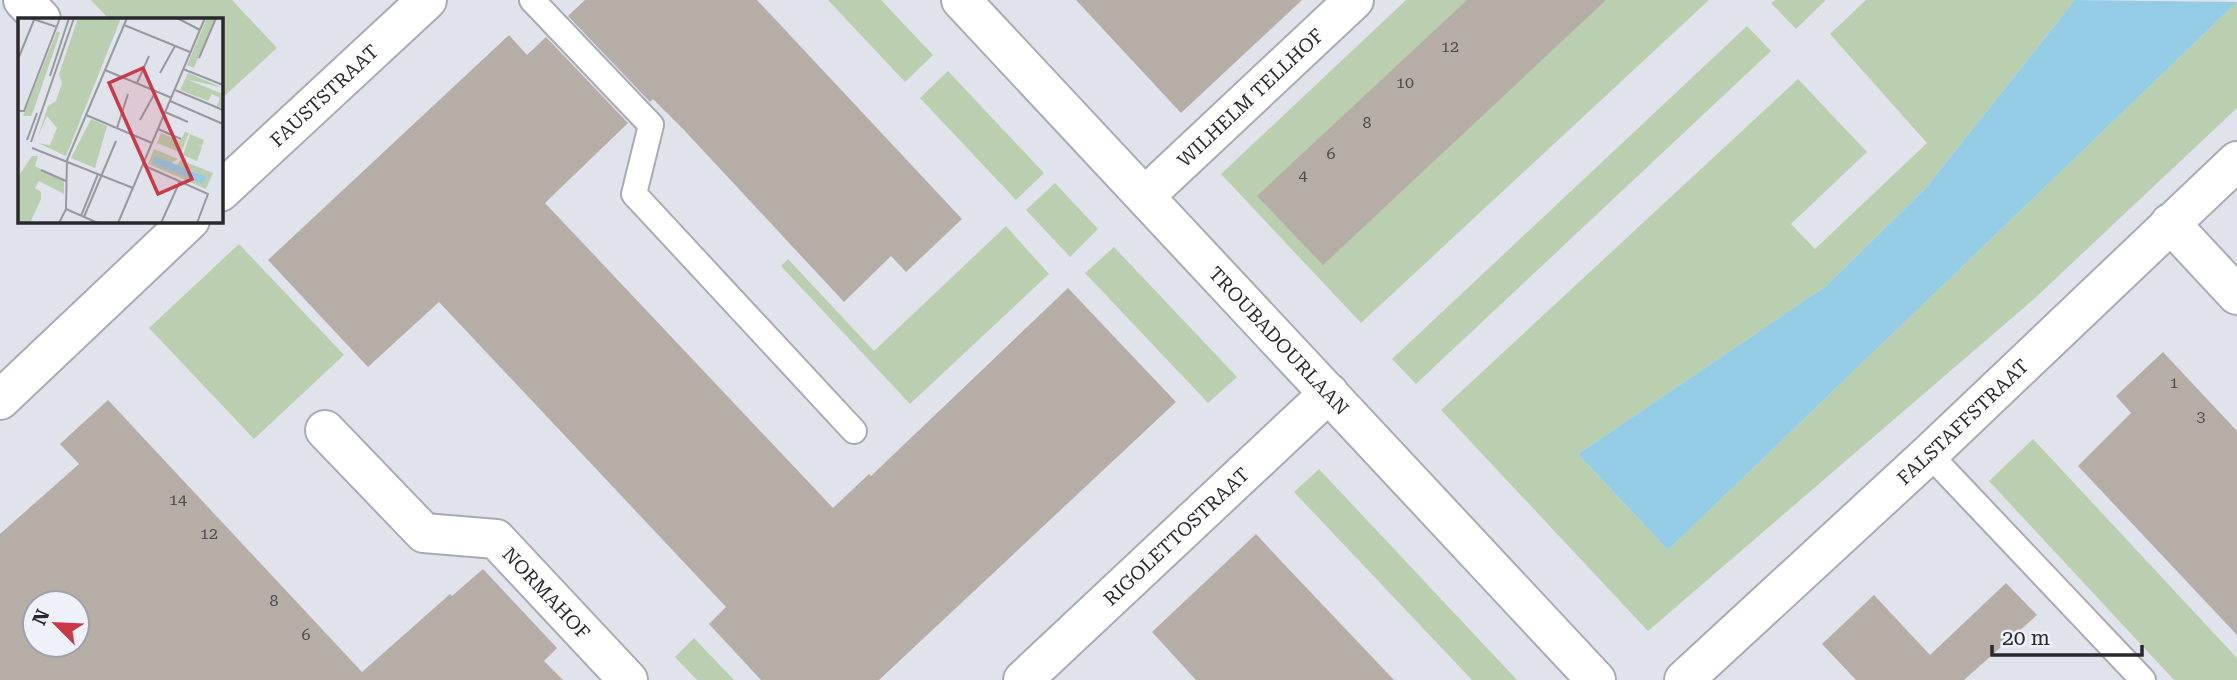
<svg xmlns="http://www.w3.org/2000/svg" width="2237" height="680" viewBox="0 0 2237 680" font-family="'Roboto Serif',serif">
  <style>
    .green { fill: #bacfaf }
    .water { fill: #94cce6 }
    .building { fill: #b6ada7; fill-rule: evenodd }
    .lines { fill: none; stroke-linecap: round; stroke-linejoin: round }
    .lane-casing { stroke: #a8abb3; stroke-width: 28 }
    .street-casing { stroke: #a8abb3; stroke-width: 42 }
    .lane { stroke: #fff; stroke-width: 24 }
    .street { stroke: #fff; stroke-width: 38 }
    .labels { text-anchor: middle; stroke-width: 7; stroke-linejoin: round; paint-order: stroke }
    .number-label { font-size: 16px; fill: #4c4a4b }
    .street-label { font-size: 19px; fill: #28292c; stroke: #eef0fa }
    .inset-road { fill: none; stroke: #97999f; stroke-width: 2 }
    .view { fill: #c93948; fill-opacity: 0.15; stroke: #c93948; stroke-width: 3.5 }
    .inset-edge { fill: none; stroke: #28292c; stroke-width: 3.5 }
  </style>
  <rect width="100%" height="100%" fill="#e1e3ec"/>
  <!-- green -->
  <path class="green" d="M91 0H232L277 48 221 99 220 19H109Z
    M828 0H881L933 55 905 82Z
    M1406 0H1709L1361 323 1221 174Z
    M1775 0H1826L1796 29 1771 3Z
    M1866 0H2075L1925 189 1826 286 1578 454 1668 550 2237 2V108L2034 299 1648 631 1441 410 1798 79 1867 152 1791 224 1815 249 1927 143 1830 34Z
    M1747 26 1771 51 1416 384 1392 359Z
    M948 71 1044 173 1016 200 920 98Z
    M1055 183 1098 229 1070 257 1026 210Z
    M1006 226 1049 274 910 404 781 266 788 259 874 351Z
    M239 244 344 355 254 439 149 328Z
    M1114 247 1237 377 1208 403 1085 273Z
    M2033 439 2237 658V680H2174L1989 481Z
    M1319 469 1517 680H1472L1294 492Z
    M694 638 734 680H697L675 657Z"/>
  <!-- water -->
  <path class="water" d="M2075 0 2237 2 1668 550 1578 454 1826 286 1925 189Z"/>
  <!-- building -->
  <path class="building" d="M585 0H757L962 219 906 272 891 256 844 302 684 130 653 99 650 102 568 16Z
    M1076 0H1302L1181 113Z
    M1467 0H1606L1323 265 1257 196Z
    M509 35 527 55 546 37 628 123 545 203 833 508 869 474 871 476 1068 288 1176 402 879 680H761L709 624 726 607 439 302 368 367 268 260Z
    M2163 352 2237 431V635L2078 466 2131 413 2116 396Z
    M108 400 362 672 450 594 452 596 483 569 557 648 544 661 563 680H0V534L79 464 60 444ZM35 603H77V645H35Z
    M1256 534 1281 561 1394 680H1196L1152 632Z
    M2006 583 2037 615 1964 680H1856L1822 644 1874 595 1930 655Z"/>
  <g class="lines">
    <defs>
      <path id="lane" d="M532 0 651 125 634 194 854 431
        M1929 454 2143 680"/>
      <g id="street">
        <path d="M23 0 41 19"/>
        <path id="s1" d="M961 0 1596 680"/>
        <path id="s2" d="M220 192 427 0"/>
        <path id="s3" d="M1145 196 1354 0"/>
        <path d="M2170 223 2237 295"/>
        <path d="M0 400 190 220"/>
        <path id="s4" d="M325 430 424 533 496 539 628 680"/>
        <path id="s5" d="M1023 680 1329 393"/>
        <path id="s6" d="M1684 680 1929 454 2237 161"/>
      </g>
    </defs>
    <!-- lane casing -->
    <use href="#lane" class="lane-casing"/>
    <!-- street casing -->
    <use href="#street" class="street-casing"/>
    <!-- lane -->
    <use href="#lane" class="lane"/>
    <!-- street -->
    <use href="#street" class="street"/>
  </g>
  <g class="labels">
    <!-- number labels -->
    <g class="number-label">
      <text x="1450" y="52">12</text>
      <text x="1405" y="88">10</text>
      <text x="1367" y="128">8</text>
      <text x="1331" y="159">6</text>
      <text x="1303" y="181">4</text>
      <text x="2174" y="388">1</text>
      <text x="2201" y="422">3</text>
      <text x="178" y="505">14</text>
      <text x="209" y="539">12</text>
      <text x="274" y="606">8</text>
      <text x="306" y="640">6</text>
    </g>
    <!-- street labels -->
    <g class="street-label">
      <text dy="7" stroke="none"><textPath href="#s2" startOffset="142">FAUSTSTRAAT</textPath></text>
      <text dy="7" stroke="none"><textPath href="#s3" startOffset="144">WILHELM TELLHOF</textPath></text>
      <text dy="7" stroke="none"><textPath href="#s1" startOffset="466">TROUBADOURLAAN</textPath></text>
      <text dy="7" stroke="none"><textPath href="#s6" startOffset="380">FALSTAFFSTRAAT</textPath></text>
      <text dy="7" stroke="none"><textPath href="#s5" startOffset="210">RIGOLETTOSTRAAT</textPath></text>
      <text dy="7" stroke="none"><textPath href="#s4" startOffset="289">NORMAHOF</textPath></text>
    </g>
  </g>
  <!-- overview -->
  <g transform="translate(18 18)">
    <rect width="205" height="205" fill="#e1e3ec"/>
    <path d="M60 0H103L48 138 20 125 32 127 39 110 29 98 19 121 30 88 38 83 44 65 41 56ZM189 0H197L176 50 169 47ZM39 13 42 15 16 91 13 98H5ZM170 55 205 70 168 61 205 76 204 89 199 88 202 80 194 76 190 83 162 72ZM73 101 89 108 77 150 53 140ZM167 114 171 115 163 135 139 125 143 115 162 123ZM172 116 186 122 184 128 178 126 184 129 179 143 165 137ZM136 131 160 141 153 145 158 148 163 142 195 155 188 171 130 146ZM137 139 179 155 184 165 135 145ZM14 138H20L17 148 46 163V176L21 163 17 170 23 174V181L12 205H0V159Z" fill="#bacfaf" fill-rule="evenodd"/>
    <path d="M137 138 188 159 185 166 134 145Z" fill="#94cce6"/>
    <path class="inset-road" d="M12 0 39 9M159 0 182 12M106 7 172 34M181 40 198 0M0 41 16 2M165 51 205 67M87 52 154 80M142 55 157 28M32 58 51 0M119 65 131 38M157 72 205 92M152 83 205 106M0 93H6L42 0M147 94 170 104M68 97 134 125M122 102 138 73M99 110 110 76M140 111 163 121M9 122 19 95M13 124 56 0M14 130 115 170M125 147 190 176 179 205M23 152 48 163M48 191 80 205M63 198 80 156M66 199 98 123M41 205 48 191 49 142 109 0M100 205 187 0M143 205 162 163"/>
    <path class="view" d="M125 50 174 161 140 176 91 65Z"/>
    <rect width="205" height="205" class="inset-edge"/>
  </g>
  <!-- north arrow -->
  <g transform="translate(56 624) rotate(294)"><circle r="33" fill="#eef0fa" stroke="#9fa0a8" stroke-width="2"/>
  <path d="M0-5L12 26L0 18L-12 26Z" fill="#c93948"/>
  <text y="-10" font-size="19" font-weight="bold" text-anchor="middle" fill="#28292c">N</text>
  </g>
  <!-- scale -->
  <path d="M1992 645v10h150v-10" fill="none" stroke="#28292c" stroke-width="3.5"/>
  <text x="2002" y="645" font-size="21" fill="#28292c" stroke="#eef0fa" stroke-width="5" paint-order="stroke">20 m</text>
</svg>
